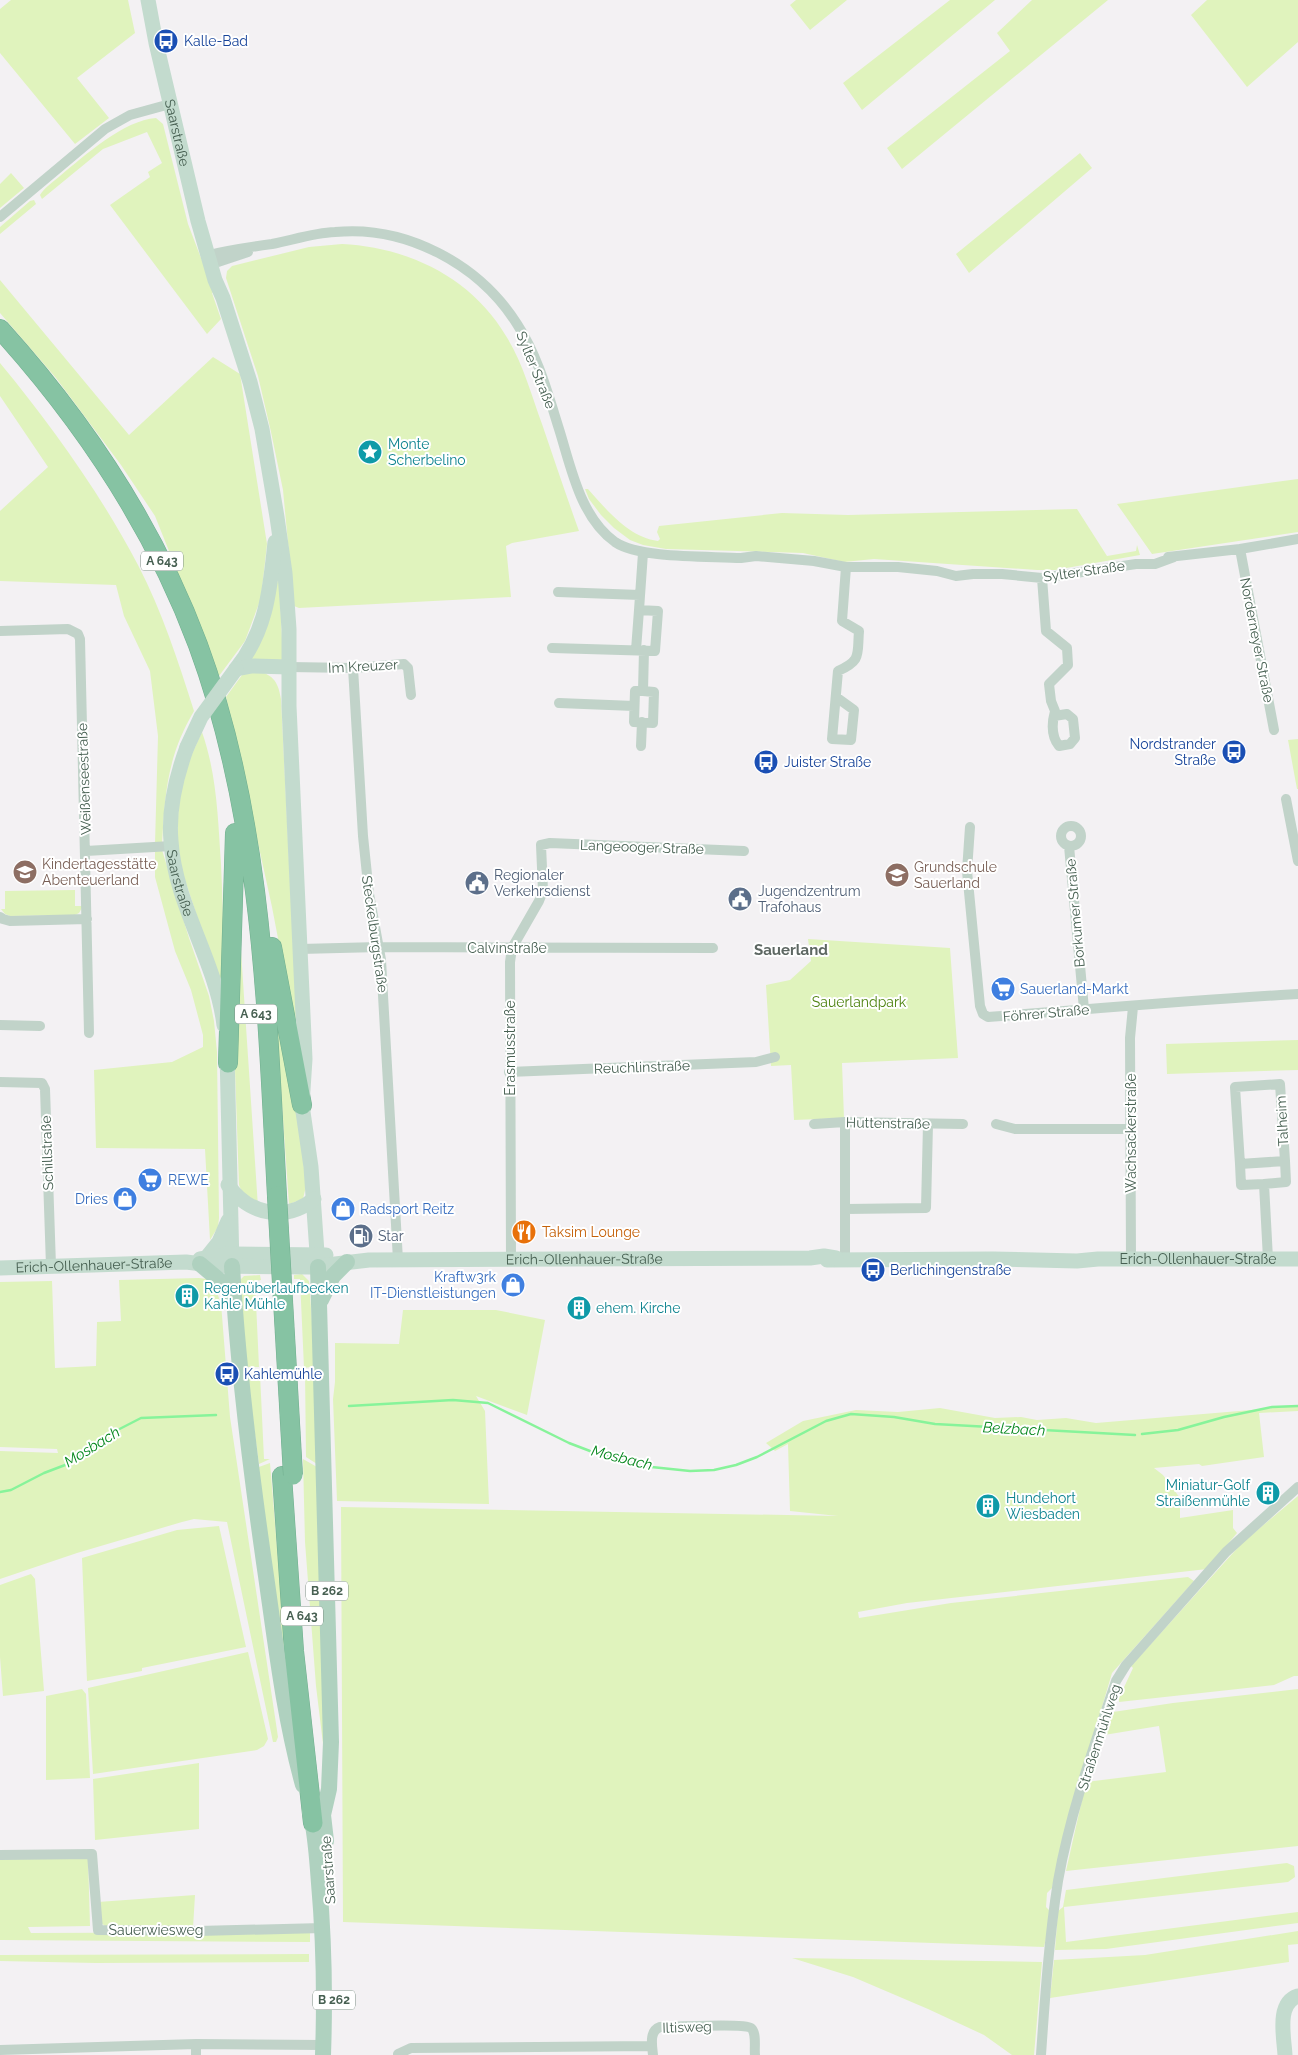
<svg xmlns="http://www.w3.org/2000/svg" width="1298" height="2055" viewBox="0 0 1298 2055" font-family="Raleway,sans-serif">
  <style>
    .green { fill: #e0f3bd }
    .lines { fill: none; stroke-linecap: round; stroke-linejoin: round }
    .stream { stroke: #87f39a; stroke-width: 2.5 }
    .highway-casing { stroke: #71af8f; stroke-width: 20 }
    .street { stroke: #c1d3c9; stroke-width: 10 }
    .secondary { stroke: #c3dbce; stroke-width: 15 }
    .primary { stroke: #afd1bf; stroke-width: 16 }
    .highway { stroke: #86c3a3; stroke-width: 19 }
    .highway-bridge-casing { stroke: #71af8f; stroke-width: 20; stroke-linecap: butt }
    .secondary-bridge { stroke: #c3dbce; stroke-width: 15 }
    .highway-bridge { stroke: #86c3a3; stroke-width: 19 }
    .labels { text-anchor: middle; stroke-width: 4; stroke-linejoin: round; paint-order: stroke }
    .shield { fill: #fff; stroke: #7e9086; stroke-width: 1 }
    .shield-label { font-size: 12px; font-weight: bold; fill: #476052 }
    .transit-label { font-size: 14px; fill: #164399; stroke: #fff; text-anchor: start }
    .street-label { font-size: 14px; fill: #476052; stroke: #fff }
    .culture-label { font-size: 14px; fill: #0d838f; stroke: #fff; text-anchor: start }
    .education-label { font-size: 14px; fill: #785e54; stroke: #fff; text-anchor: start }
    .service-label { font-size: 14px; fill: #4e5e75; stroke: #fff; text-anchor: start }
    .shop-label { font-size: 14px; fill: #366cbe; stroke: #fff; text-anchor: start }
    .park-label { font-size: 14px; fill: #4e8310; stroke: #fff }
    .food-label { font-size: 14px; fill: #c56008; stroke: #fff; text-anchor: start }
    .neighbourhood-label { font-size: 15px; font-weight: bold; fill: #5d6762; stroke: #fff }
    .water-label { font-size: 15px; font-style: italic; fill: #06871d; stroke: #fff }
  </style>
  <rect width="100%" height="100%" fill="#f3f1f3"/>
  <!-- green -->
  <path class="green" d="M11 0H128L135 33 77 78 109 118 75 144 0 53V9Z
    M796 0H847L810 30 790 5Z
    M950 0H995L862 110 843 83Z
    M1032 0H1108L902 169 887 148 1010 51 997 33Z
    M1207 0H1298V42L1247 87 1191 15Z
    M156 118 163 124 188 224 214 292 212 293 221 319 207 334 110 205 150 177 148 172 162 163 147 132 103 149 42 199 40 195C44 188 53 182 60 176 84 156 124 120 156 118Z
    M1080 153 1092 168 969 273 956 254Z
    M11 173 24 188 0 208V184Z
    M34 200 36 204 0 234V227L30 201Z
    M342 244C408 247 472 278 506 336 523 363 531 394 542 424 554 459 566 495 579 531L512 543 506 546 511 597 299 608 294 606 283 490 271 432 258 376 226 278 227 271 232 266 309 247Z
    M0 280 129 435 213 357 240 374 267 544 261 598 245 641 219 676 155 516 121 465 56 378 0 313Z
    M0 363C52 426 100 493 138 565 162 611 178 661 194 711 167 757 165 793 162 845L155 844 158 736 150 671 124 616 116 585 0 581V511L48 467 0 396Z
    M1298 479V532L1152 554 1117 504Z
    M585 489H588C607 510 628 537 658 541L660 539 657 532 659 526 782 513 848 515 1077 509 1107 556 1136 551 1137 545 1140 555 1055 570H1037L874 559 844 562 803 553 666 549 643 545 630 540 614 528 601 515 589 499Z
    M279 574 283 661 248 660 270 617Z
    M254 670C272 674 278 680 281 699L298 1043 272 907 226 697 242 675Z
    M202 732C217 775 218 819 221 864 223 907 224 950 223 994L177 856 179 782Z
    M1298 739V789H1297L1288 740Z
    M155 850H162L189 938 209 996 214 1021 217 1052 219 1218 218 1227 210 1240 205 1149 96 1148 94 1070 172 1062 203 1047V1035L191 990 175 951 155 877Z
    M75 890V906H83L79 913 75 915 10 916 5 914 1 909H5V891Z
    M240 936 258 1207 242 1192 239 1185 234 1041Z
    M808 939 950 948 958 1058 842 1063 844 1118 794 1120 791 1065 771 1066 766 985 790 980 811 961Z
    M274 991 297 1106 306 1186 303 1199 289 1204Z
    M1298 1040V1070L1167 1074 1166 1044Z
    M302 1274 309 1281 315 1363 311 1367 304 1368 300 1279H294V1275Z
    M260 1275 261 1280 255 1281 259 1367H245L241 1279 244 1276Z
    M199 1278 207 1279 213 1283 221 1303 230 1417 278 1737 276 1742H273L227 1522 194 1519 182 1522 77 1553 0 1579V1451L58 1453 57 1449 0 1447V1282L52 1281 55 1368 96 1366 97 1322 121 1321 119 1280Z
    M403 1310H496L545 1320 527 1415 476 1396 485 1411 489 1504 337 1501 333 1399 335 1382V1343L399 1344Z
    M305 1372H314L317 1464 306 1457Z
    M260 1374 264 1459H270L259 1464 247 1375Z
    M1298 1406V1411L1259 1413 1264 1457 1202 1466 1199 1464 1154 1468 1163 1475 1180 1498V1518L1233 1510V1528L1237 1533 1207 1569 907 1603 858 1612 859 1618 951 1603 1188 1577 1194 1581 1112 1673 1064 1836 1052 1888 1047 1893 1046 1907 1052 1913 1044 1947 343 1922 341 1507 838 1516 790 1511 788 1444 775 1451 766 1443 803 1421 856 1410 898 1412 940 1408 995 1418 1021 1417 1037 1420 1066 1418 1096 1423Z
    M303 1459 317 1467 324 1752 316 1686 305 1542Z
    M270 1463 290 1703 256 1468Z
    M1298 1496V1676H1294L1274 1685 1119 1702V1698L1133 1668 1131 1666 1242 1543Z
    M219 1526 246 1647 142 1668V1671L87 1681 82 1558 177 1530Z
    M31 1574 35 1579 44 1691 3 1696 0 1657V1585Z
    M248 1652 268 1739 264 1746 257 1750 93 1774 88 1688Z
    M1298 1687V1846L1066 1871 1086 1782 1166 1772 1159 1726 1104 1735 1113 1712 1173 1703 1298 1689Z
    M82 1689 86 1694 90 1778 46 1780V1696Z
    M199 1763V1829L95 1840 93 1779Z
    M0 1857H88L90 1926 28 1927 31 1933 310 1932V1942L0 1940Z
    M1287 1863 1294 1866 1295 1877 1288 1882 1064 1907 1066 1942 1298 1912V1923L1106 1949 1055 1950 1058 1911 1063 1907 1066 1890Z
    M195 1895 193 1928 105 1926 101 1923 98 1902Z
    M1298 1931V1944L1288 1945 1289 1962 1050 1998 1054 1960 1145 1955Z
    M309 1954V1962L96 1963 0 1961V1955Z
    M792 1958 1042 1962 1034 2055H1012L984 2035 928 2009 853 1977Z"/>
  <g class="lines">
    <!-- stream -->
    <path class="stream" d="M349 1406 453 1400 488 1403 569 1443 590 1451 642 1466 690 1471 714 1470 736 1465 757 1457 826 1421 851 1414 894 1417 935 1424 1135 1435
      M1142 1434 1178 1430 1224 1417 1272 1407 1298 1406
      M0 1492 11 1490 44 1473 73 1462 102 1438 141 1418 216 1415"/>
    <defs>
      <path id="highway" d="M0 329C84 422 154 527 198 645 263 821 267 1012 277 1196
        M272 947 302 1105
        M228 1063 235 833
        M282 1476 294 1651 313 1823"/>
    </defs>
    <!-- highway casing -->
    <use href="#highway" class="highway-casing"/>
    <!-- street -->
    <path class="street" d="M0 217 105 129 130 115 170 104
      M209 255C229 250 250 247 272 244 293 240 313 233 335 232 406 225 479 264 517 324 538 356 548 394 559 429 571 467 580 517 615 542 640 559 709 556 741 558L756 556 814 561 846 567H898L937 571 956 576 973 574H1002L1042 578 1136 564H1155L1174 557
      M212 264 248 252
      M1240 549 1274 730
      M1168 557 1240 549 1298 539
      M1042 578 1046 631 1067 648 1068 665 1049 684 1051 701 1055 711C1052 722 1051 736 1059 746L1070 744 1075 738 1073 719 1067 714 1054 716
      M558 592 640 595
      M0 631 68 629 78 634 80 639 89 1033
      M552 648 655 651 658 611 639 610 643 553
      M636 650 639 610
      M289 667 353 668 404 664 408 668 411 695
      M353 668 363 836 369 894 381 960 398 1260
      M643 691 654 692 653 723 634 722 635 691H643L644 650
      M836 697 854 710 851 740 832 739 838 671C862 660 857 655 859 631L842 621 846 567
      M559 703 634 706
      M641 746 642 722
      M1286 799 1298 861
      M1061 836a10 10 0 1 1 20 0a10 10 0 1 1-20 0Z
      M970 827 967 871 980 1006 983 1014 988 1017C1092 1009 1195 1000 1298 994
      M1069 846 1084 1009
      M86 851 171 846
      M0 917 3 919 10 921 87 919
      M300 949 379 947 713 948
      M0 1025 40 1026
      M509 1072 756 1062 775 1057
      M0 1082 42 1083 45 1089 51 1266
      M814 1124 845 1122 963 1124
      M996 1124 1015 1129H1130
      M1240 1164 1235 1087 1280 1084 1285 1161
      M1264 1184 1286 1182 1285 1161 1240 1164 1241 1185 1264 1184 1268 1259
      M846 1209 926 1208 928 1124
      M845 1258V1122
      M511 1259 510 962 512 948 539 901 543 891 541 845 550 843 744 851
      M1131 1259 1130 1038 1133 1007
      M0 1855 92 1854 98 1930 198 1931 323 1928
      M196 2044V2055
      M0 2050 196 2044 323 2045
      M398 2054 411 2048 652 2046
      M653 2055C652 2045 649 2031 660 2027 673 2027 744 2023 751 2028 757 2033 754 2048 755 2055
      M1041 2055C1045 1997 1049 1938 1058 1881 1070 1813 1094 1746 1116 1681L1126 1665 1226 1552 1298 1487"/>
    <!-- secondary -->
    <g class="secondary">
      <path id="s1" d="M148 0 156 43 198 221 215 280 223 298 250 382 262 429 277 517 285 573 289 629V706L305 1059 302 1105 311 1167 318 1267"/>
      <path d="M236 669C267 630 270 589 275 542"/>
      <path d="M236 669 252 666 289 667"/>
      <path id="s2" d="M187 747C176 777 168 808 171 841 175 905 216 961 224 1025"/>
      <path d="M227 1053 232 1266"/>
      <path d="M228 1185C249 1215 286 1222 314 1199"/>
      <path d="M207 1257 219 1242 228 1221"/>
      <path d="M200 1259 232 1254 326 1255"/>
      <path id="s3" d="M827 1260 993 1259 1077 1261 1098 1259H1298"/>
      <path id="s4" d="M0 1268 186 1262 218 1266 310 1267 369 1260 810 1258 824 1256 836 1258"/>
      <path d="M1285 2055C1284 2037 1276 2003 1298 1996"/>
    </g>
    <!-- primary -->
    <path class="primary" d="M200 1264 219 1280 234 1297
      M232 1266C238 1370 251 1473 266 1576 276 1646 284 1716 303 1785
      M318 1267 331 1742 329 1789 323 1815 326 1841
      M321 1300 333 1276 347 1262
      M310 1811C316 1834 317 1859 319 1883 324 1940 325 1997 323 2055"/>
    <!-- highway -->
    <use href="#highway" class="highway"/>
    <defs>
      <path id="highway-bridge" d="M277 1196 293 1475"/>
    </defs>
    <!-- highway-bridge casing -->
    <use href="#highway-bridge" class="highway-bridge-casing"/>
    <!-- secondary-bridge -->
    <path class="secondary-bridge" d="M187 747 201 717 236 669"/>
    <!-- highway-bridge -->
    <use href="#highway-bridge" class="highway-bridge"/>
  </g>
  <!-- icons -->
  <defs>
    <symbol id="bus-disc" viewBox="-11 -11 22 22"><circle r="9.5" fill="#1a4fb4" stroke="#fff"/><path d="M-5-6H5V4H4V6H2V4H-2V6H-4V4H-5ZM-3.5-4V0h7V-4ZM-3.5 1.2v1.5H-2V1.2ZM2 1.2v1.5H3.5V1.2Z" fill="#fff"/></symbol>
    <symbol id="sight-disc" viewBox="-11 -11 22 22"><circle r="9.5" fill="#0f9aa8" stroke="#fff"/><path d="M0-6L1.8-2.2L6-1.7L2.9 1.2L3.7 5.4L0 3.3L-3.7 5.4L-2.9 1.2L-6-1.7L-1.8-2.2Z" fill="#fff"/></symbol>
    <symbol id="school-disc" viewBox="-11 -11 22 22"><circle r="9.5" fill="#8d6e63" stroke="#fff"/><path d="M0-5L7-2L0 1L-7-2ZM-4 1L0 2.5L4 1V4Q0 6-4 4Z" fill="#fff"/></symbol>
    <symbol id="civic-disc" viewBox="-11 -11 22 22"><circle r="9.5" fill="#5c6f8a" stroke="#fff"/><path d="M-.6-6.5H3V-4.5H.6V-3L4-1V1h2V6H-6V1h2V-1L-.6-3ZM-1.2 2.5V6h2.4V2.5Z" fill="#fff"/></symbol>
    <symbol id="supermarket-disc" viewBox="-11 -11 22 22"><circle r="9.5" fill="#3f7fe0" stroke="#fff"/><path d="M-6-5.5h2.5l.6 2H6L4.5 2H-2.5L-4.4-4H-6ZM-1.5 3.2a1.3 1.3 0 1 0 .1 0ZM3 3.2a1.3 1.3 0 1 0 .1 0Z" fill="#fff"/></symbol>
    <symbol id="shop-disc" viewBox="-11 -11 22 22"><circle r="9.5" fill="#3f7fe0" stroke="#fff"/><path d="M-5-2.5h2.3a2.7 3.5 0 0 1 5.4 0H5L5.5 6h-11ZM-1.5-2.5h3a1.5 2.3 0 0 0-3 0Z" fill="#fff"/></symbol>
    <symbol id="restaurant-disc" viewBox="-11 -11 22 22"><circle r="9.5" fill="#e8710a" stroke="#fff"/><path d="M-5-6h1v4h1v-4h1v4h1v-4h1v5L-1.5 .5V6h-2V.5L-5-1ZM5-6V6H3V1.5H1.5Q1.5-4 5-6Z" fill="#fff"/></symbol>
    <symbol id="fuel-disc" viewBox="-11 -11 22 22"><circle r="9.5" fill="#5c6f8a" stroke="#fff"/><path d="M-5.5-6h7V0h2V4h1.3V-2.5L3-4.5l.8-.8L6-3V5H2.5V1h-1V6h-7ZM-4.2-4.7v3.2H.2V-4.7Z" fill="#fff"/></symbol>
    <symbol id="building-disc" viewBox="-11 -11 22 22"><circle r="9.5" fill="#0f9aa8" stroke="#fff"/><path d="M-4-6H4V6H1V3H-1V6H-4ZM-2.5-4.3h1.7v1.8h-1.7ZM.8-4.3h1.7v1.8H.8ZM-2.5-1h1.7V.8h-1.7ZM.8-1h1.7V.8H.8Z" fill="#fff"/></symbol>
  </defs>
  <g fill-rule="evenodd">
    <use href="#bus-disc" x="152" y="27" width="28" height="28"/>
    <use href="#sight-disc" x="356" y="438" width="28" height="28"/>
    <use href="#bus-disc" x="1220" y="738" width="28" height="28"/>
    <use href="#bus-disc" x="752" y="748" width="28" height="28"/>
    <use href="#school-disc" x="11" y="858" width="28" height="28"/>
    <use href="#school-disc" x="883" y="861" width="28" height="28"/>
    <use href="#civic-disc" x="463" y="869" width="28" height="28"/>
    <use href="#civic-disc" x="726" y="885" width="28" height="28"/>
    <use href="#supermarket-disc" x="989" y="975" width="28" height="28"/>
    <use href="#supermarket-disc" x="136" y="1166" width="28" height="28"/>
    <use href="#shop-disc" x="111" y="1185" width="28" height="28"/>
    <use href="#shop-disc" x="329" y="1195" width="28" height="28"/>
    <use href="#restaurant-disc" x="510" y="1218" width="28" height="28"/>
    <use href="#fuel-disc" x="347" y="1222" width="28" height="28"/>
    <use href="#bus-disc" x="859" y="1256" width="28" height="28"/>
    <use href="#shop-disc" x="499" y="1271" width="28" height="28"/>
    <use href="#building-disc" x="173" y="1282" width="28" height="28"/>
    <use href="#building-disc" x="565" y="1294" width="28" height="28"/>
    <use href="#bus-disc" x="213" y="1360" width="28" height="28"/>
    <use href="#building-disc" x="1254" y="1479" width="28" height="28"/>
    <use href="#building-disc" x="974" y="1492" width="28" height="28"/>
  </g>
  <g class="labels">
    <!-- shield labels -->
    <g class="shield">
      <rect x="141" y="551.5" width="42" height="19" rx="4"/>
      <rect x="235" y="1004.5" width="42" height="19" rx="4"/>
      <rect x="306" y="1581.5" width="42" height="19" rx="4"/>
      <rect x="281" y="1606.5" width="42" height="19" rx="4"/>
      <rect x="313" y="1990.5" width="42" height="19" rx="4"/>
    </g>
    <g class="shield-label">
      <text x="162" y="565">A 643</text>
      <text x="256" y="1018">A 643</text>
      <text x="327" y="1595">B 262</text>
      <text x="302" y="1620">A 643</text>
      <text x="334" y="2004">B 262</text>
    </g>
    <!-- transit labels -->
    <g class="transit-label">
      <text x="184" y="46">Kalle-Bad</text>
      <text x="1216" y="749" text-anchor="end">Nordstrander<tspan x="1216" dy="16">Straße</tspan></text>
      <text x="784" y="767">Juister Straße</text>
      <text x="890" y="1275">Berlichingenstraße</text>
      <text x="244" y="1379">Kahlemühle</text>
    </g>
    <!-- street labels -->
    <g class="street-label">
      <text dy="5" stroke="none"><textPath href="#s1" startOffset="136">Saarstraße</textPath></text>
      <text transform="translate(536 370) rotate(68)" y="5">Sylter Straße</text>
      <text transform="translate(1084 571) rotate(-8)" y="5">Sylter Straße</text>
      <text transform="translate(1257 640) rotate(79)" y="5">Norderneyer Straße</text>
      <text transform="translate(363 666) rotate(-3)" y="5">Im Kreuzer</text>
      <text transform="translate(84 779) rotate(-92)" y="5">Weißenseestraße</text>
      <text transform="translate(642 847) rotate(2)" y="5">Langeooger Straße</text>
      <text dy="5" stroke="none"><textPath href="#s2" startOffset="139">Saarstraße</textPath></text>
      <text transform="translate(1075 913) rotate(-95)" y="5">Borkumer Straße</text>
      <text transform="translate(375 934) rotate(82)" y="5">Steckelburgstraße</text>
      <text x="507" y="953">Calvinstraße</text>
      <text transform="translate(1046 1013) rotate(-5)" y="5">Föhrer Straße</text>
      <text transform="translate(510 1048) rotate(-90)" y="5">Erasmusstraße</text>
      <text transform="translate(642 1067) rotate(-2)" y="5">Reuchlinstraße</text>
      <text transform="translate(1282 1121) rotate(-93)" y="5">Talheim</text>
      <text transform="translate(888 1123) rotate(1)" y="5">Huttenstraße</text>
      <text transform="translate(1131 1133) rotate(-90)" y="5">Wachsackerstraße</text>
      <text transform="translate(47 1153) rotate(-92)" y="5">Schillstraße</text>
      <text dy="5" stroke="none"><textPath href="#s4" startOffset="585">Erich-Ollenhauer-Straße</textPath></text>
      <text dy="5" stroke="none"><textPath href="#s3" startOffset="371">Erich-Ollenhauer-Straße</textPath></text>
      <text dy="5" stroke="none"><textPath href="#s4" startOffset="94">Erich-Ollenhauer-Straße</textPath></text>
      <text transform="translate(1099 1737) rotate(-72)" y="5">Straßenmühlweg</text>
      <text transform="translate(328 1870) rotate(-94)" y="5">Saarstraße</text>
      <text x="156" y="1935">Sauerwiesweg</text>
      <text transform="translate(687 2027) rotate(-2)" y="5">Iltisweg</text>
    </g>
    <!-- culture labels -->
    <g class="culture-label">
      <text x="388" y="449">Monte<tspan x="388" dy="16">Scherbelino</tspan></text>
      <text x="204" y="1293">Regenüberlaufbecken<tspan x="204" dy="16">Kahle Mühle</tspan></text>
      <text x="596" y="1313">ehem. Kirche</text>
      <text x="1250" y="1490" text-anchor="end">Miniatur-Golf<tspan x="1250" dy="16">Straißenmühle</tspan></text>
      <text x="1006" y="1503">Hundehort<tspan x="1006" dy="16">Wiesbaden</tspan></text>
    </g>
    <!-- education labels -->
    <g class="education-label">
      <text x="42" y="869">Kindertagesstätte<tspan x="42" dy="16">Abenteuerland</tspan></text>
      <text x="914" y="872">Grundschule<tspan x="914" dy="16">Sauerland</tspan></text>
    </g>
    <!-- service labels -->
    <g class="service-label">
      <text x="494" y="880">Regionaler<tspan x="494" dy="16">Verkehrsdienst</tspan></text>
      <text x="758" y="896">Jugendzentrum<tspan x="758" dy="16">Trafohaus</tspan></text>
      <text x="378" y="1241">Star</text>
    </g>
    <!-- shop labels -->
    <g class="shop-label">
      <text x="1020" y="994">Sauerland-Markt</text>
      <text x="168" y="1185">REWE</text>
      <text x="108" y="1204" text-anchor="end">Dries</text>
      <text x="360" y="1214">Radsport Reitz</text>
      <text x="496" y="1282" text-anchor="end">Kraftw3rk<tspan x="496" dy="16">IT-Dienstleistungen</tspan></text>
    </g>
    <!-- park labels -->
    <g class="park-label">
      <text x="859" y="1007">Sauerlandpark</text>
    </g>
    <!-- food labels -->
    <g class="food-label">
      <text x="542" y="1237">Taksim Lounge</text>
    </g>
    <!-- neighbourhood labels -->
    <g class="neighbourhood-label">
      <text x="791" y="955">Sauerland</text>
    </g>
    <!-- water labels -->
    <g class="water-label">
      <text transform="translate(1014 1429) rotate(3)" y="5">Belzbach</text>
      <text transform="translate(92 1447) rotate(-32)" y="5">Mosbach</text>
      <text transform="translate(622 1458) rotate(14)" y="5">Mosbach</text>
    </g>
  </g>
</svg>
